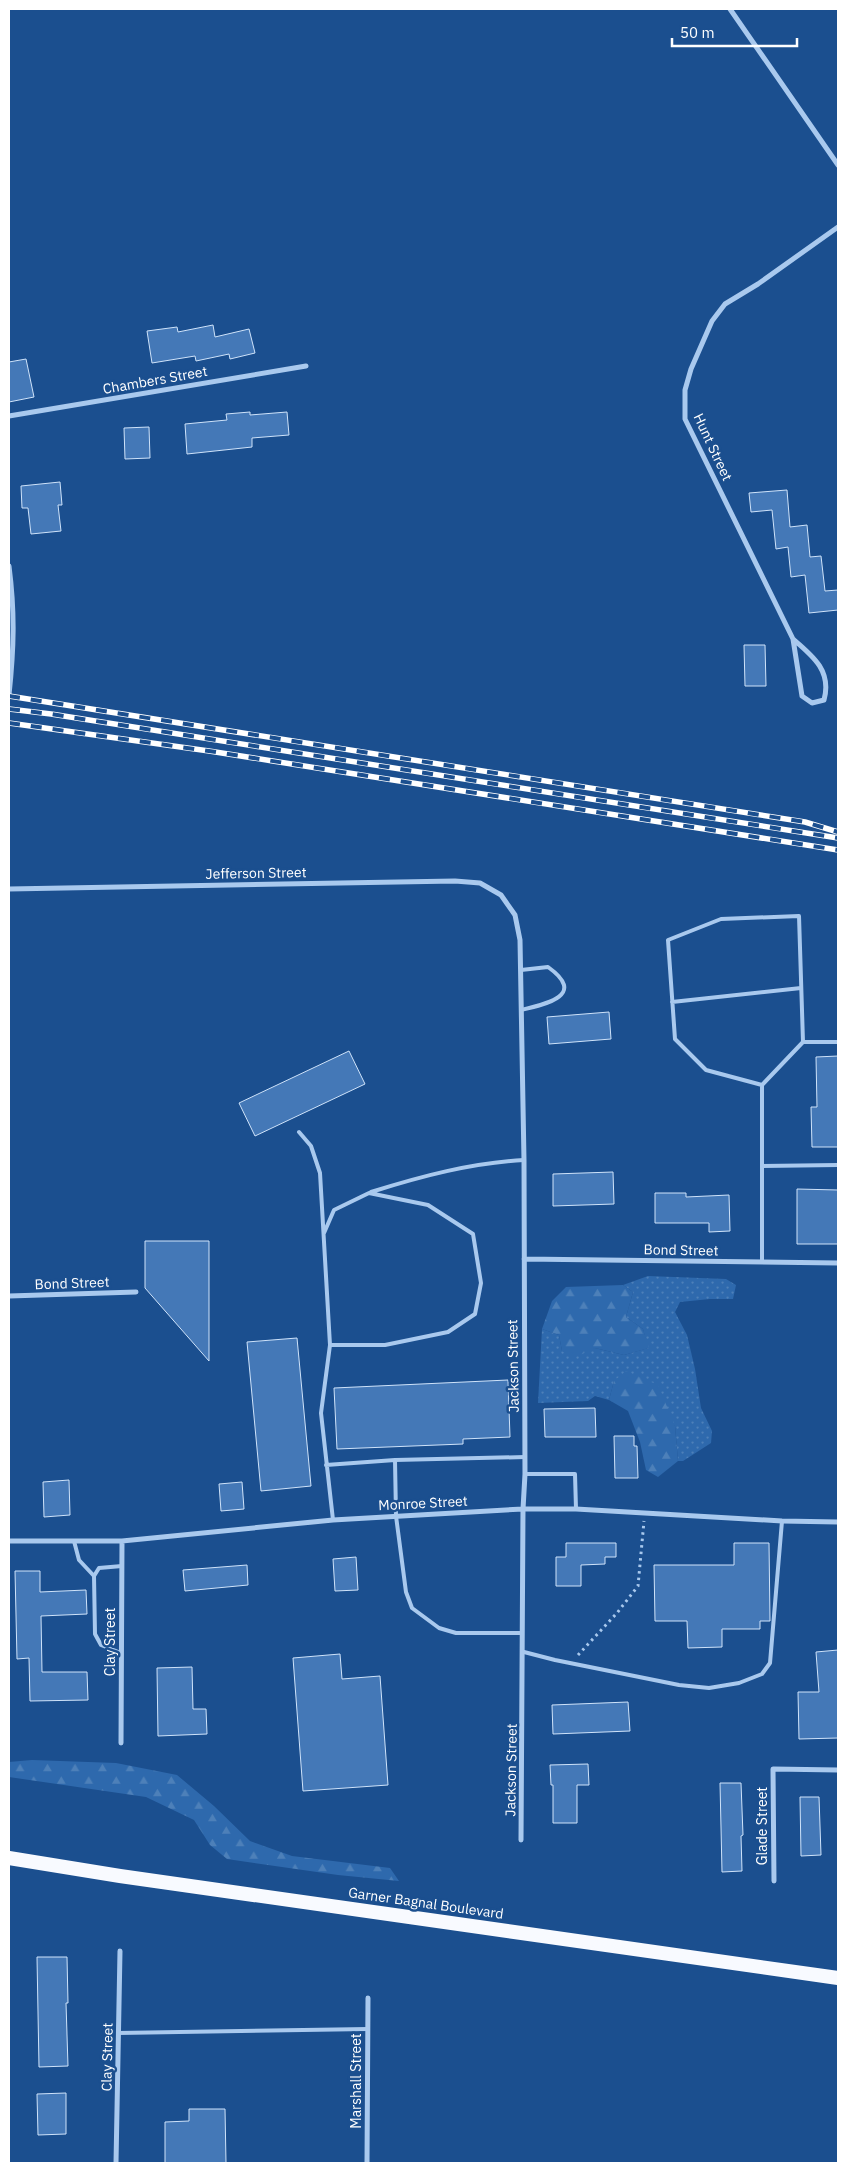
<svg xmlns="http://www.w3.org/2000/svg" width="847" height="2172" viewBox="0 0 847 2172" font-family="'IBM Plex Sans',sans-serif">
  <style>
    .grass { fill: url(#grass-dots) }
    .forest { fill: url(#forest-firs) }
    .building { fill: #4478b7; stroke: #cfe3fa }
    .lines { fill: none; stroke-linecap: round; stroke-linejoin: round }
    .path { stroke: #a9c9ee; stroke-width: 3; stroke-dasharray: 2.5 4; stroke-linecap: butt }
    .service { stroke: #a9c9ee; stroke-width: 4 }
    .minor { stroke: #a9c9ee; stroke-width: 5 }
    .trunk { stroke: #f8faff; stroke-width: 14 }
    .rail-casing { stroke: #fff; stroke-width: 5.5 }
    .rail { stroke: #1b4f8f; stroke-width: 4; stroke-dasharray: 11; stroke-linecap: butt }
    .labels { text-anchor: middle; stroke-width: 5; stroke-linejoin: round; paint-order: stroke }
    .street-label { font-size: 14px; fill: #fff; stroke: #1b4f8f }
  </style>
  <defs>
    <pattern id="grass-dots" width="8" height="8" patternUnits="userSpaceOnUse" patternTransform="scale(1.25)"><rect width="8" height="8" fill="#2e69ad"/><path d="M2 2h.1M6 6h.1" fill="none" stroke="#4d80b9" stroke-width="1.8" stroke-linecap="round"/></pattern>
    <pattern id="forest-firs" width="22" height="20" patternUnits="userSpaceOnUse" patternTransform="scale(1.25)"><rect width="22" height="20" fill="#2e69ad"/><path d="M5 1l3.5 6h-7zM16 11l3.5 6h-7z" fill="#4d80b9"/></pattern>
  </defs>
  <rect width="100%" height="100%" fill="#1b4f8f"/>
  <!-- grass -->
  <path class="grass" d="M648 1276 726 1279 736 1285 733 1299H710L680 1302 675 1312 687 1335 695 1369 701 1408 712 1431 711 1443 683 1461H678L675 1426 614 1381 609 1400 595 1396 588 1401 538 1403 542 1329 559 1335 562 1351 595 1348 624 1355 648 1348 643 1329 626 1317 633 1292 623 1285Z"/>
  <!-- forest -->
  <path class="forest" d="M623 1285 633 1292 626 1317 643 1329 649 1348 624 1355 595 1348 573 1358 562 1351 559 1335 542 1329 552 1301 566 1287Z
    M626 1371 658 1385 675 1426 678 1461 658 1477 646 1470 640 1442 628 1411 609 1400 614 1381Z
    M32 1760 116 1763 177 1775 214 1806 250 1841 292 1856 390 1868 399 1881 338 1875 227 1859 210 1845 194 1820 146 1797 9 1777V1762Z"/>
  <!-- building -->
  <path class="building" d="M213 325 215 337 249 329 255 353 230 359 229 354 196 361 195 356 152 363 147 331 177 327 178 332Z
    M26 359 34 397 9 402V362Z
    M250 412V415L287 412 289 435 252 438V447L187 454 185 424 227 420 226 414Z
    M149 427 150 458 125 459 124 428Z
    M60 482 62 505H58L61 531 31 534 28 508H22L21 486Z
    M787 490 790 527 807 525 810 557 821 556 825 591 838 590V610L809 613 805 575 791 577 788 547 776 549 772 510 751 512 749 493Z
    M744 645H765L766 686H745Z
    M609 1012 611 1039 549 1044 547 1017Z
    M349 1051 365 1084 255 1136 239 1103Z
    M838 1056V1147H812L811 1107H817L816 1057Z
    M613 1172 614 1204 553 1206V1174Z
    M797 1189 838 1190V1244H797Z
    M655 1193H686V1197L729 1195 730 1231 709 1232V1223H655Z
    M145 1241H209V1361L145 1288Z
    M297 1338 311 1486 261 1491 247 1342Z
    M508 1380 510 1437 463 1439V1444L337 1449 334 1388Z
    M595 1408 596 1437H545L544 1409Z
    M614 1436H634V1446H637L638 1478H615Z
    M69 1480 70 1515 44 1517 43 1482Z
    M242 1482 244 1509 221 1511 219 1484Z
    M566 1543H616V1557H605V1564L581 1565V1586H556V1557H566Z
    M734 1543H769L770 1621H760V1629H722V1647L688 1648 687 1621H655L654 1565H734Z
    M356 1557 358 1590 335 1591 333 1559Z
    M247 1565 248 1585 185 1591 183 1570Z
    M15 1571H40V1592L86 1590 87 1614 41 1616 42 1672H87L88 1700 30 1701 29 1658 17 1659Z
    M838 1650V1738L799 1739 798 1692H819L816 1652Z
    M340 1654 342 1679 380 1676 388 1785 303 1791 293 1658Z
    M192 1667 193 1709H206L207 1734 158 1736 157 1668Z
    M628 1702 630 1731 553 1734 552 1705Z
    M588 1764 589 1785H577V1823H553V1785H551L550 1765Z
    M720 1783H741L743 1835 741 1836 742 1871 722 1872Z
    M800 1797H819L821 1855 801 1856Z
    M37 1957H67L68 2003H66L68 2066 39 2067Z
    M66 2093V2134L38 2135 37 2094Z
    M189 2109H225L226 2163H165V2122L189 2121Z"/>
  <g class="lines">
    <!-- path -->
    <path class="path" d="M578 1655 617 1613 638 1586 644 1521"/>
    <!-- service -->
    <path class="service" d="M521 970 548 967C587 995 547 1004 521 1010
      M672 1002 801 988
      M762 1085 706 1070 675 1039 668 940 721 919 799 916 803 1042
      M299 1132 311 1146 320 1173 330 1345 321 1413 333 1520
      M762 1166 838 1165
      M371 1192C422 1176 471 1163 524 1160
      M324 1233 334 1210 369 1193 428 1205 473 1234 481 1283 475 1314 448 1332 385 1345H330
      M762 1262V1085L803 1042H838
      M395 1460 396 1516 406 1592 412 1608 439 1628 456 1633H522
      M326 1465 395 1460 525 1457
      M525 1474H575L576 1509
      M74 1541 79 1560 94 1576
      M524 1652 555 1660 679 1685 709 1688 739 1683 762 1674 770 1663 782 1521
      M121 1653 101 1645 95 1634 94 1576 99 1568 122 1566
      M118 2033 368 2029"/>
    <!-- minor -->
    <path class="minor" d="M730 9 838 165
      M9 416 306 366
      M9 566C15 613 14 648 9 695
      M793 639 685 419V390L691 369 712 321 725 304 758 284 838 227
      M793 639C813 656 832 671 824 700L812 703 802 696Z
      M9 889 455 881 480 883 501 895 515 915 520 940 524 1160 525 1474 523 1509 521 1840
      M524 1259 838 1263
      M9 1296 136 1292
      M9 1541H122L333 1520 523 1509H576L782 1521 838 1522
      M121 1743 122 1541
      M774 1881 773 1769 838 1770
      M116 2163 120 1951
      M367 2163 368 1998"/>
    <!-- trunk -->
    <path class="trunk" d="M9 1858 120 1876 838 1978"/>
    <defs>
      <path id="rail" d="M9 696 805 822 838 832
        M9 709 51 714 838 838
        M9 723 209 751 838 850"/>
    </defs>
    <!-- rail casing -->
    <use href="#rail" class="rail-casing"/>
    <!-- rail -->
    <use href="#rail" class="rail"/>
  </g>
  <g class="labels">
    <!-- street labels -->
    <g class="street-label">
      <text transform="translate(155 380) rotate(-10)" y="5">Chambers Street</text>
      <text transform="translate(713 447) rotate(65)" y="5">Hunt Street</text>
      <text transform="translate(256 873) rotate(-1)" y="5">Jefferson Street</text>
      <text transform="translate(681 1250) rotate(1)" y="5">Bond Street</text>
      <text transform="translate(72 1283) rotate(-2)" y="5">Bond Street</text>
      <text transform="translate(513 1366) rotate(-91)" y="5">Jackson Street</text>
      <text transform="translate(423 1503) rotate(-3)" y="5">Monroe Street</text>
      <text transform="translate(110 1642) rotate(-90)" y="5">Clay Street</text>
      <text transform="translate(511 1770) rotate(-89)" y="5">Jackson Street</text>
      <text transform="translate(762 1826) rotate(-90)" y="5">Glade Street</text>
      <text transform="translate(426 1903) rotate(8)" y="5">Garner Bagnal Boulevard</text>
      <text transform="translate(107 2057) rotate(-89)" y="5">Clay Street</text>
      <text transform="translate(356 2081) rotate(-90)" y="5">Marshall Street</text>
    </g>
  </g>
  <!-- border -->
  <rect width="847" height="2172" fill="none" stroke="#ffffff" stroke-width="20"/>
  <!-- scale -->
  <path d="M672 38v8h125v-8" fill="none" stroke="#ffffff" stroke-width="2.5"/>
  <text x="680" y="38" font-size="15" fill="#ffffff" stroke="#1b4f8f" stroke-width="4" paint-order="stroke">50 m</text>
</svg>
